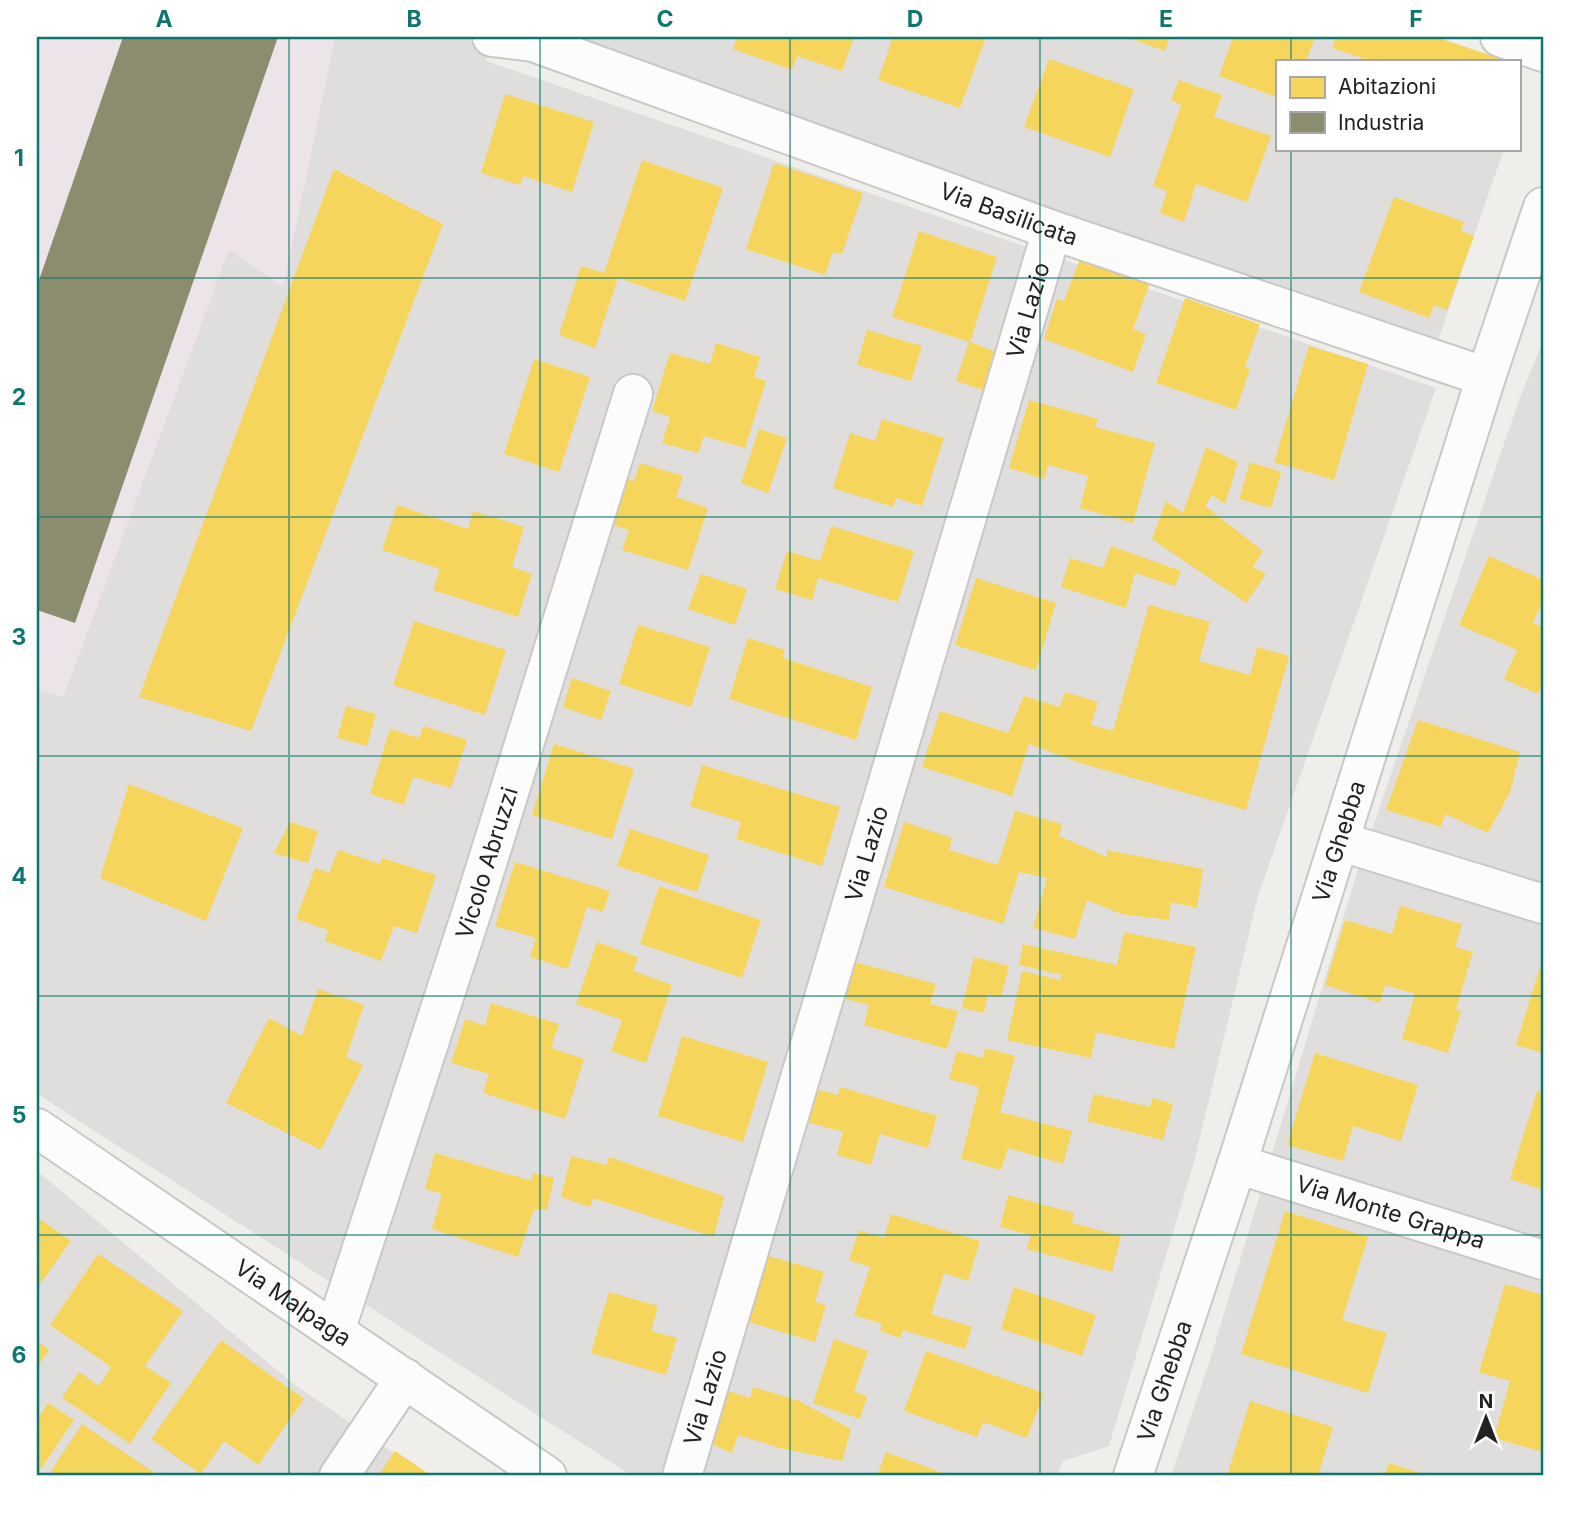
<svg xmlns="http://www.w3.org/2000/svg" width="1580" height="1513" viewBox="0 0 1580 1513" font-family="Inter,sans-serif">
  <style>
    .residential { fill: #dfdedc }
    .industrial { fill: #ede4e9 }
    .homes { fill: #f6d55c }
    .industry { fill: #8c8c6e }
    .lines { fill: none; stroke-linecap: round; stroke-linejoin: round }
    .minor-casing { stroke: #c9c8c7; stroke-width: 42 }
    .tertiary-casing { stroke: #c9c8c7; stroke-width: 42 }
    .minor { stroke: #fdfcfc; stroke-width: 38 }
    .tertiary { stroke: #fdfcfc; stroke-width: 38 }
    .grid { fill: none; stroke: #0f766e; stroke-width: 2; stroke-opacity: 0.55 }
    .labels { text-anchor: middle; stroke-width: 7; stroke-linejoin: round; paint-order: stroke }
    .street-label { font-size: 23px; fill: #222; stroke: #fff }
    .neatline { fill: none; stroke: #0f766e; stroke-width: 2.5 }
    .grid-label { font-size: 23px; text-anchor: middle; font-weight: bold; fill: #0f766e }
  </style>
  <rect width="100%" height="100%" fill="#f0eeeb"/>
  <!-- residential -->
  <path class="residential" d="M335 37H494L486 61 1436 388 1258 896 1194 1162 1109 1446 1063 1461 1057 1476H633L37 1094V689L63 697 229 249 283 287Z
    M566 37H1404L1473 61H1277V149H1504L1436 346Z
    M1543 341V1476H1171L1210 1360 1354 882 1519 400Z
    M37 1171 295 1385 427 1476H37Z"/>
  <!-- industrial -->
  <path class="industrial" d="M37 37H335L283 287 229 249 63 697 37 689Z"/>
  <!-- homes -->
  <path class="homes" d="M737 37H854L842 71 797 56 792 70 733 49Z
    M893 37H986L960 108 878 80Z
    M1126 37H1170L1165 51Z
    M1233 37H1315L1306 61H1277V97L1219 76Z
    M1336 37H1436L1501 59 1500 61H1361L1362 58 1332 48Z
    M1049 59 1134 89 1110 157 1024 127Z
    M1179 80 1222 95 1214 117 1271 136 1247 202 1196 184 1184 222 1160 213 1167 191 1153 186 1181 105 1171 100Z
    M505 94 594 122 572 192 523 176 520 185 481 173Z
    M642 160 723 188 685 301 618 278 595 348 559 335 581 266 604 273Z
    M774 163 863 193 842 254 833 252 825 275 746 249Z
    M334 169 443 224 251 731 139 697Z
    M1394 197 1464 222 1461 231 1474 236 1447 310 1434 305 1429 318 1359 292Z
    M919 231 997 257 970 342 994 351 983 390 956 381 969 342 892 317Z
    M1080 259 1150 283 1133 329 1146 334 1133 372 1044 339 1057 299 1064 301Z
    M1185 298 1260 324 1245 367 1250 369 1236 410 1156 383Z
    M867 330 922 346 911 381 857 365Z
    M716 343 760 357 754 377 766 381 745 448 704 436 698 453 662 443 670 417 652 411 670 353 710 364Z
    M1309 346 1368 364 1334 480 1274 462Z
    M534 359 590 377 559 472 504 454Z
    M1029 400 1098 419 1095 427 1155 443 1133 523 1080 508 1088 476 1048 465 1044 479 1009 468Z
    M882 419 944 438 922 506 896 498 893 507 833 488 850 433 875 441Z
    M759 429 787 438 768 493 741 483Z
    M1206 447 1238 462 1225 504 1212 495 1205 506 1263 551 1253 567 1266 574 1246 603 1152 539 1166 501 1183 513Z
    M1250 462 1281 472 1271 508 1239 499Z
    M640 463 683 476 676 497 708 508 688 570 622 550 629 530 597 520 612 475 634 481Z
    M397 505 468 529 473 511 524 527 512 567 532 574 518 617 433 590 440 569 382 550Z
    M831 526 914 551 898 602 818 578 812 600 775 589 787 551 820 561Z
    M1111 546 1181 571 1175 586 1135 573 1126 608 1061 587 1070 558 1103 568Z
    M1489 556 1543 580V600L1533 623 1543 627V683L1538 694 1504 679 1517 650 1459 625Z
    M701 574 747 589 735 625 688 609Z
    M976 578 1056 603 1036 670 955 645Z
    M1149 605 1210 622 1199 661 1250 675 1257 647 1289 656 1246 810 1080 763 1029 744 1012 796 922 767 940 711 1008 733 1024 696 1060 707 1065 692 1098 702 1091 725 1113 731Z
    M414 621 506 650 485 715 393 685Z
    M638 625 710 647 691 707 619 684Z
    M748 638 785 650 783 658 872 687 856 740 729 699Z
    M572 678 611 691 601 720 563 707Z
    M346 706 376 714 367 746 337 738Z
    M1418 720 1520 752 1510 792 1488 833 1445 814 1441 827 1386 810Z
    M423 726 467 740 451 788 413 777 404 805 370 794 390 729 419 738Z
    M554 744 634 769 612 839 532 815Z
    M702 765 840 807 822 866 736 839 741 822 690 806Z
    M129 784 243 828 206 921 100 878Z
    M1015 811 1062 824 1059 836 1107 857V850L1203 869 1197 908 1171 902 1169 920 1121 914 1087 900 1075 939 1033 928 1047 878 1019 872 1003 924 884 887 904 822 952 838 949 850 998 865Z
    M290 822 318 831 308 863 274 853Z
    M630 829 709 855 697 892 617 866Z
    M338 850 380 864 382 858 436 875 417 933 394 926 381 961 325 941 328 930 296 919 315 868 329 873Z
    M515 862 610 891 603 912 587 907 568 969 530 957 536 938 495 926Z
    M659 886 761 920 742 978 640 944Z
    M1400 906 1462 924 1455 947 1473 952 1456 1009 1461 1011 1448 1053 1402 1039 1415 994 1385 985 1380 1003 1325 985 1345 920 1392 934Z
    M1124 932 1196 947 1174 1049 1096 1032 1091 1058 1007 1040 1022 971 1060 980 1062 975 1019 965 1023 944 1117 965Z
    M597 942 638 957 633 971 672 985 646 1063 611 1051 622 1020 576 1004Z
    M974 957 1009 966 1001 997 988 994 984 1013 962 1008Z
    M851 961 936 984 930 1004 958 1011 947 1049 864 1025 869 1005 842 998Z
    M1540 967 1543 968V1053L1516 1045Z
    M318 989 364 1005 346 1057 363 1065 321 1150 226 1103 269 1018 302 1036Z
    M491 1003 559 1024 551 1048 584 1059 565 1119 483 1093 489 1074 451 1063 465 1019 485 1026Z
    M682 1036 768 1062 743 1142 658 1116Z
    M985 1048 1015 1056 1000 1112 1072 1131 1063 1164 1008 1148 1001 1170 961 1159 979 1087 949 1079 957 1051 983 1058Z
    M1315 1053 1418 1085 1401 1141 1353 1126 1343 1161 1287 1145Z
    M840 1087 937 1116 928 1148 880 1134 871 1165 837 1155 843 1132 800 1120 810 1088 838 1095Z
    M1537 1091 1543 1093V1190L1510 1179Z
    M1094 1094 1150 1107 1153 1098 1173 1104 1163 1140 1087 1121Z
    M435 1153 532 1181 533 1173 554 1178 547 1210 534 1209 518 1257 432 1229 442 1194 425 1189Z
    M571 1156 606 1165 609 1157 724 1196 714 1237 593 1198 590 1207 561 1197Z
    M1008 1195 1074 1213 1072 1223 1121 1236 1112 1272 1027 1249 1031 1235 1000 1227Z
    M1285 1211 1368 1237 1342 1320 1387 1333 1368 1393 1241 1354Z
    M891 1214 980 1241 968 1281 944 1273 931 1314 972 1327 965 1349 903 1330 900 1338 880 1331 882 1324 854 1315 870 1267 849 1260 859 1230 884 1238Z
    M37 1217 71 1241 37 1288Z
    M98 1254 183 1311 145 1366 171 1383 130 1444 62 1398 79 1372 99 1386 111 1367 50 1325Z
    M762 1254 824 1272 815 1302 826 1305 815 1342 742 1320Z
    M1505 1284 1543 1295V1452L1494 1438 1510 1381 1479 1372Z
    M1014 1287 1096 1315 1082 1356 1001 1329Z
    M609 1292 658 1306 651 1331 677 1338 666 1375 591 1353Z
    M834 1339 868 1351 854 1392 867 1396 860 1419 813 1403Z
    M221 1340 304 1399 258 1465 224 1441 201 1474 151 1439Z
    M37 1341 49 1350 37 1368Z
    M926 1351 1044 1393 1027 1438 983 1422 977 1437 904 1411Z
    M713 1386 750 1398 753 1387 797 1400 851 1429 842 1461 780 1448 738 1435 732 1453 697 1438Z
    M1250 1401 1333 1427 1318 1476H1227Z
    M48 1403 74 1420 37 1475V1420Z
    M82 1424 156 1474 159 1476H58L51 1471Z
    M395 1451 432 1476H378Z
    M886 1452 951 1476H877Z
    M1389 1463 1430 1476H1384Z"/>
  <!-- industry -->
  <path class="industry" d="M123 37H278L75 623 37 610V286Z"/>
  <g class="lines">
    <defs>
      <g id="minor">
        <path d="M492 37 533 42 535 37"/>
        <path d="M1500 37 1543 52"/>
        <path id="s1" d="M533 42 1052 230 1486 377"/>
        <path d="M1339 841 1543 904"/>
        <path id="s2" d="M37 1128 547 1476"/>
        <path id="s3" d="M1237 1164 1543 1260"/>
        <path id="s4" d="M335 1331 474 905 633 394"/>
        <path d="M339 1476 405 1378"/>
        <path id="s5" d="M682 1476 1052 230"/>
      </g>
      <g id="tertiary">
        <path id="s6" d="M1133 1476 1237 1164 1486 377 1543 207"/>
      </g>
    </defs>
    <!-- minor casing -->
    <use href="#minor" class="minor-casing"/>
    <!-- tertiary casing -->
    <use href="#tertiary" class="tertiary-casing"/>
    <!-- minor -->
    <use href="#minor" class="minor"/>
    <!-- tertiary -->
    <use href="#tertiary" class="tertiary"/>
  </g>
  <!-- grid -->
  <path class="grid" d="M289 37V1476M540 37V1476M790 37V1476M1040 37V1476M1291 37V61M1291 149V1476M37 278H1543M37 517H1543M37 756H1543M37 996H1543M37 1235H1543"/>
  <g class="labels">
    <!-- street labels -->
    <g class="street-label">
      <text dy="8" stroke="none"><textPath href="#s1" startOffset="506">Via Basilicata</textPath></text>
      <text dy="8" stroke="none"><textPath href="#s5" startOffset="1216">Via Lazio</textPath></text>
      <text dy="8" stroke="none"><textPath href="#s6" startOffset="667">Via Ghebba</textPath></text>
      <text dy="8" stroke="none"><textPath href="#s5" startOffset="649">Via Lazio</textPath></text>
      <text dy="8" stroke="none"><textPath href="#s4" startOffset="492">Vicolo Abruzzi</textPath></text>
      <text dy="8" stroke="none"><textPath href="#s3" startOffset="161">Via Monte Grappa</textPath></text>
      <text dy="8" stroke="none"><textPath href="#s2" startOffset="310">Via Malpaga</textPath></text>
      <text dy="8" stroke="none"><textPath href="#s6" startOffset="100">Via Ghebba</textPath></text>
      <text dy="8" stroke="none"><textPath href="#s5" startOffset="82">Via Lazio</textPath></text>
    </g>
  </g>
  <!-- border -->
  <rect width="1580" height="1513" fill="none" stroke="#ffffff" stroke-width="77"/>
  <!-- legend -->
  <rect x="1276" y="60" width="245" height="91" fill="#ffffff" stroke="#a7a7a7" stroke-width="2"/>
  <rect x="1290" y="77" width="35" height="21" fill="#f6d55c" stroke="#a7a7a7" stroke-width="2"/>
  <text x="1338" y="94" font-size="21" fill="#222222">Abitazioni</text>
  <rect x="1290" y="112" width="35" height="21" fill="#8c8c6e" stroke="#a7a7a7" stroke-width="2"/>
  <text x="1338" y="130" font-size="21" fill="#222222">Industria</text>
  <!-- north arrow -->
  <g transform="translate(1486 1418)" stroke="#ffffff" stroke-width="5" paint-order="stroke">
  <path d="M0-5L12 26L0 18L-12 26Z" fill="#222222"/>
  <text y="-10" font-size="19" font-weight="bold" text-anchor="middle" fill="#222222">N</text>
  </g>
  <rect x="38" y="38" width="1504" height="1436" class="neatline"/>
  <g class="grid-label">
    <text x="164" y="27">A</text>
    <text x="414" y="27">B</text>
    <text x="665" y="27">C</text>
    <text x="915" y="27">D</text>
    <text x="1166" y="27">E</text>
    <text x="1416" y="27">F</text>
    <text x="19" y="166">1</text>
    <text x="19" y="405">2</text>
    <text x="19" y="645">3</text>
    <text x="19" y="884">4</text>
    <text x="19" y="1123">5</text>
    <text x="19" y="1363">6</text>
  </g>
</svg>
